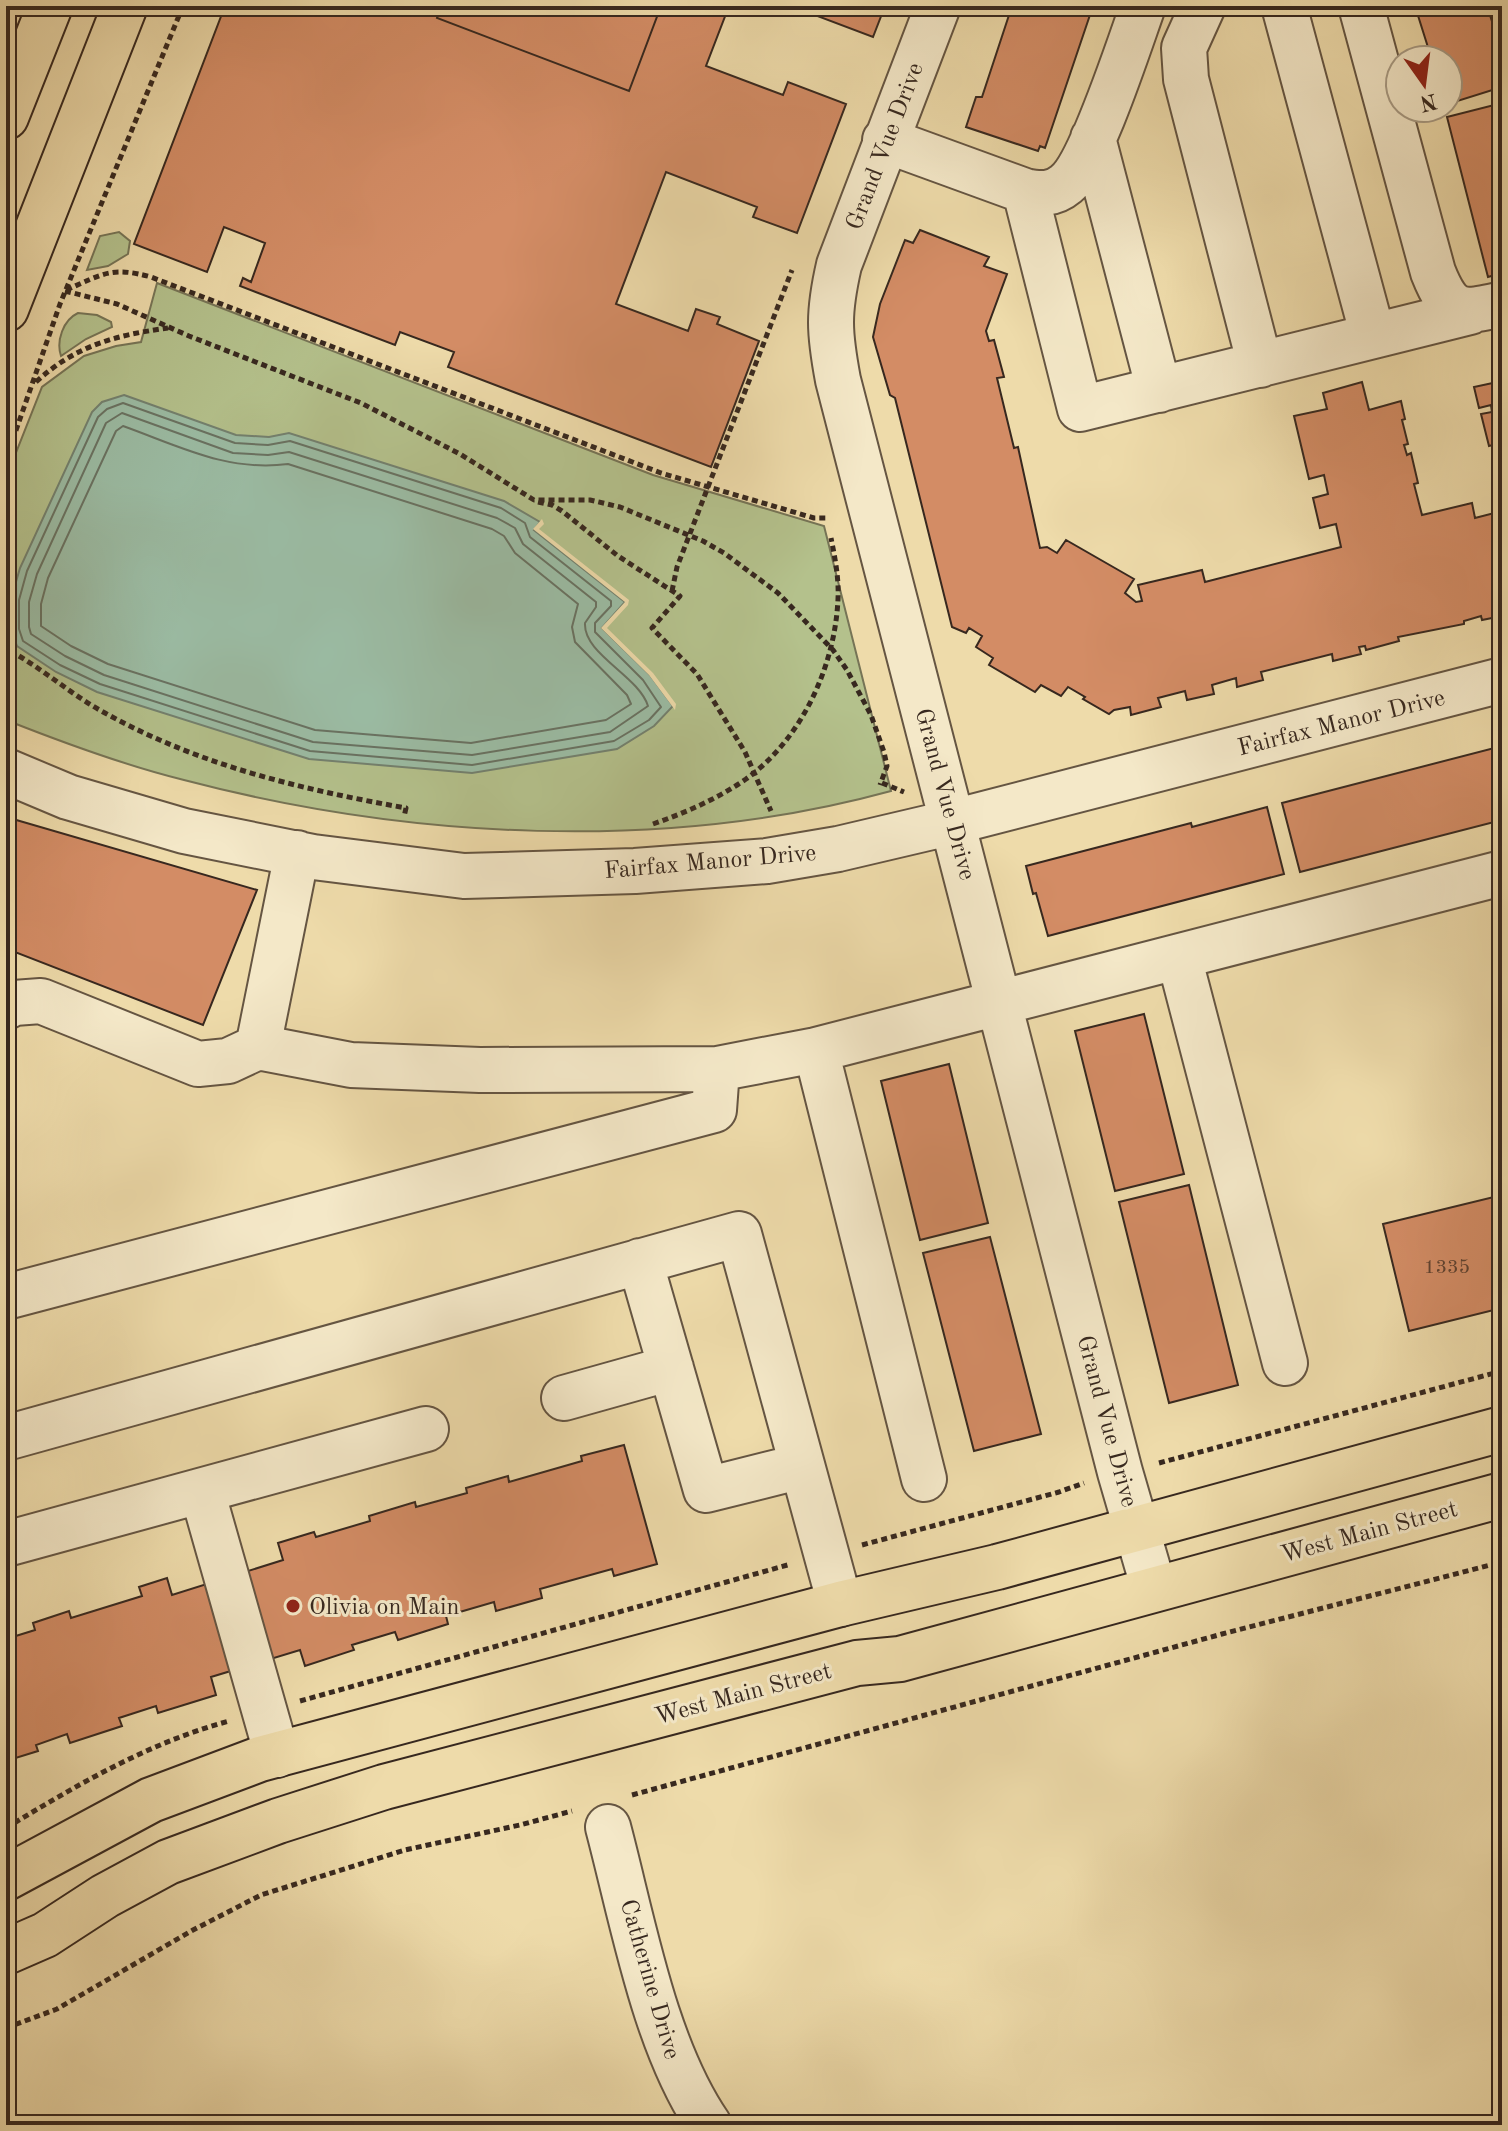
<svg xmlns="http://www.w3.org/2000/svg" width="1508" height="2131" viewBox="0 0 1508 2131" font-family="'Old Standard TT',serif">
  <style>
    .green { fill: #b4c18c; stroke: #767456; stroke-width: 2 }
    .water { fill: #9bbca4; stroke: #73816f; stroke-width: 2 }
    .pier { fill: #eedbaa }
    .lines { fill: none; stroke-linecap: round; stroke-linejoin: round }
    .shore { stroke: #697262; stroke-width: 2 }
    .building { fill: #d38c65; stroke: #37281f; stroke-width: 2 }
    .minor-casing { stroke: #655542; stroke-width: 48 }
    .major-casing { stroke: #37281f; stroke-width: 48 }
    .path { stroke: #37281f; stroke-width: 5; stroke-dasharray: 6 4; stroke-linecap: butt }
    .minor { stroke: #f4e8c8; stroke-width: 44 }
    .major { stroke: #eedbaa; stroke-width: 44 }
    .poi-dot { fill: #8f2418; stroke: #f4e8c8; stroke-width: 3 }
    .labels { text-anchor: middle; stroke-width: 6; stroke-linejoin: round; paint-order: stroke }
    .number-label { font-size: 20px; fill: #5e4130 }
    .street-label { font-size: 24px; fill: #37281f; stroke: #f4e8c8 }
    .poi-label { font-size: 24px; fill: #37281f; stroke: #f4e8c8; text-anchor: start }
  </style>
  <rect width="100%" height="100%" fill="#eedbaa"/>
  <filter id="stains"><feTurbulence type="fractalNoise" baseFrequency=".0025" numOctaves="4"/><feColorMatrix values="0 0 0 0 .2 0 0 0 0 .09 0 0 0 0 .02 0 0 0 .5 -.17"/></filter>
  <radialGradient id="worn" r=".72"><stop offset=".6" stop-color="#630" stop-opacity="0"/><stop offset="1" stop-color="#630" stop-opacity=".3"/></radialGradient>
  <!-- green -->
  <path class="green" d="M119 232 130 241 128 254 108 266 87 270 100 236Z
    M157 283 653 475 824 526 891 791C665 853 409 839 184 780 123 765 64 743 6 720V478L42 387 84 356 116 346 141 342Z
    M78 313 97 315 111 322 112 327 86 339 61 356C56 341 63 320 78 313Z"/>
  <!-- water -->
  <path class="water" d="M124 395 236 435 269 437 289 433 504 501 540 522 534 530 625 602 602 628 650 675 673 706 654 726 617 749 472 773 309 759 97 692 56 672 17 646 11 631V599L20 568 92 412 102 402Z"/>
  <!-- pier -->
  <path class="pier" d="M542 519 544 524 539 529 629 600 628 605 607 628 653 673 676 704 675 710 649 675 601 628 625 602 533 529Z"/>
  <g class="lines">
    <!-- shore -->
    <path class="shore" d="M123 403 235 443 268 445 290 441 501 508 525 523 530 537 611 601V606L595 623V632L643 680 661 707 649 720 614 741 472 765 310 751 100 684 60 665 23 641 19 629V600L27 571 98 417 107 409Z
      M122 413 233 453 268 455 289 452 497 518 515 528 523 544 596 602V607L585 623C583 654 639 676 648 706L610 732 472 755 313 742 104 675 65 656 31 634 29 627V602L37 574 106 423Z
      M123 426C179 446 227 472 288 464L492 529 504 536 515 553 578 604 572 627 575 642 627 695 631 704 606 720 471 743 315 730 108 664 71 646 41 626V604L48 578 116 431Z"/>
  </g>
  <!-- building -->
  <path class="building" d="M225 6H729L706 66 783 95 788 82 846 104 797 233 753 217 757 207 666 172 616 304 688 331 696 309 720 317 717 324 759 341 711 467 448 367 454 352 400 332 395 345 240 286 243 278 251 282 265 243 224 227 207 272 134 244Z
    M441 6H661L629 91 437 18Z
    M815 6H885L873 37 812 14Z
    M1012 6H1093L1045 148 1040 146 1038 151 966 127 976 97H982Z
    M1415 6H1487L1498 40 1502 39V87L1448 104V60H1432Z
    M1502 103V273L1488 277 1447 117Z
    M920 230 989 257 984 266 1007 274 986 331 989 341 994 340 1004 377 997 378 1014 448 1018 447 1040 548 1047 547 1057 553 1066 540 1134 579 1125 593 1136 602 1142 601 1138 585 1202 570 1205 582 1341 547 1336 524 1320 528 1313 498 1328 494 1324 475 1309 479 1294 416 1327 409 1323 393 1362 382 1369 410 1401 401 1405 419 1402 420 1408 444 1404 445 1407 455 1411 453 1418 483 1414 484 1422 515 1472 503 1475 518 1502 511V616L1482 620 1481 616 1464 621V624L1398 637 1399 641 1366 650 1365 646 1359 647 1361 654 1333 661 1332 654 1261 672 1263 680 1237 687 1236 678 1212 685 1214 694 1187 700 1185 691 1158 698 1161 707 1131 715 1130 707 1114 710 1109 714 1083 699 1085 697 1068 687 1061 696 1041 685 1035 692 989 665 993 658 976 647 982 636 969 628 966 633 952 627 895 398 890 395 873 337 880 304 905 240 913 243Z
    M1502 381V451L1500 443 1489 446 1481 414 1492 412 1491 405 1479 408 1474 387Z
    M1502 746V820L1300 872 1282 803Z
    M1267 807 1284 874 1048 936 1036 893 1033 894 1026 866 1191 823 1192 827Z
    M6 817 257 890 203 1025 10 950 6 952Z
    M1144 1014 1184 1174 1115 1191 1075 1031Z
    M949 1064 988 1223 920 1240 881 1081Z
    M1189 1185 1238 1385 1169 1403 1119 1202Z
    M1502 1195V1308L1409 1331 1383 1224Z
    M990 1237 1041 1434 974 1451 923 1253Z
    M624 1445 657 1564 614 1576 612 1569 540 1589 542 1598 496 1611 494 1602 446 1616 448 1624 398 1640 395 1632 352 1645 354 1650 305 1666 300 1650 211 1677 216 1695 158 1713 156 1706 119 1718 122 1726 70 1743 67 1734 36 1745 38 1751 6 1761V1639L35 1630 33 1623 69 1611 71 1618 142 1596 139 1587 167 1578 172 1595 283 1560 278 1543 314 1532 316 1537 370 1521 369 1516 415 1502 416 1507 467 1493 466 1488 508 1476 509 1482 582 1461 581 1456Z"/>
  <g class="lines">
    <defs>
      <path id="minor" d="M938 6 839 265C828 313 829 332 838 380L1120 1472 1154 1589
        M1203 6 1184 48 1186 79 1260 365
        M1284 6 1373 336
        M1361 6 1433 272C1450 315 1461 314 1502 304
        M1093 138 1159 390
        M885 140 1025 191C1040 194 1053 195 1066 184 1091 164 1130 42 1143 6
        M1025 191 1080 409 1470 312
        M6 771 68 797 184 831 313 857 464 876 635 871 767 861 838 849 953 822 1502 680
        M1179 957 1285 1363
        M6 1007 14 1003 41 1001 198 1064 228 1061 258 1047 351 1065 480 1070 717 1069 714 1110 6 1297
        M258 1047 297 853
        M717 1069 816 1050
        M640 1261 706 1490 802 1466
        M564 1398 671 1368
        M6 1438 739 1234 840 1604
        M924 1479 816 1050 1502 873
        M202 1491 277 1755
        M6 1544 426 1429
        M608 1827C633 1921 654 2045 709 2125"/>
      <path id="major" d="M6 117 50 6
        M6 309 125 6
        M6 1878 151 1800 260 1759 840 1604 997 1567 1502 1429
        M6 1952 45 1935 105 1896 168 1862 278 1821 384 1787 857 1663 900 1659 1502 1495"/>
    </defs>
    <!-- minor casing -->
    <use href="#minor" class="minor-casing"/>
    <!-- major casing -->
    <use href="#major" class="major-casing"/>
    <!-- path -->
    <path class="path" d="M66 290C103 274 111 266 151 277L661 473 814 518H826
      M65 291 117 304 189 336 361 403 460 454 534 500H590L620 507 703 541 724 553 778 593 833 650 847 670 871 715 884 752 887 766 880 785
      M36 382C76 345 117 335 168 328
      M6 459 60 304 183 6
      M538 502 552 505 562 511 618 556 680 596 652 628 697 674 745 752 771 811
      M672 591 677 567 792 270
      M19 656C49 674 75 697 105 713 201 766 300 789 406 808L404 817
      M882 783 904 792
      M653 824C687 812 717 799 746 779 802 739 835 666 838 599 839 578 835 558 831 538
      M1159 1463 1502 1371
      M862 1545 1059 1492 1084 1483
      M300 1701 791 1564
      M632 1795 1222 1634 1502 1562
      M6 1828C77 1785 148 1743 229 1721
      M6 2028 57 2009 193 1930 261 1895 405 1850 520 1825 572 1811"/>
    <!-- minor -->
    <use href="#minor" class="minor"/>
    <!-- major -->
    <use href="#major" class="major"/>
  </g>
  <!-- markers -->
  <circle class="poi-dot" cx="293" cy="1606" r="8"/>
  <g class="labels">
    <!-- number labels -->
    <g class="number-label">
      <text x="1447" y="1273">1335</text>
    </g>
    <!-- street labels -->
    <g class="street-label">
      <text transform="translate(884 146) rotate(-69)" y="8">Grand Vue Drive</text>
      <text transform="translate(1341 722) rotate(-14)" y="8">Fairfax Manor Drive</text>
      <text transform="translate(946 794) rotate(75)" y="8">Grand Vue Drive</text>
      <text transform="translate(710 861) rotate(-5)" y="8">Fairfax Manor Drive</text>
      <text transform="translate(1108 1421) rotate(75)" y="8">Grand Vue Drive</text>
      <text transform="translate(1369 1531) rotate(-15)" y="8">West Main Street</text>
      <text transform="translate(743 1693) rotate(-15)" y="8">West Main Street</text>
      <text transform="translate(651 1979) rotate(74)" y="8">Catherine Drive</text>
    </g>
    <!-- poi labels -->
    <g class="poi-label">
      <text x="309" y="1614">Olivia on Main</text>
    </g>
  </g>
  <!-- margin -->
  <rect width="1508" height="2131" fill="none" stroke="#eedbaa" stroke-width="32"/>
  <rect x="8" y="8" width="1492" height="2115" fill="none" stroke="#37281f" stroke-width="4"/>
  <rect x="16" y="16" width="1476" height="2099" fill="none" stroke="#37281f" stroke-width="2"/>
  <!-- north arrow -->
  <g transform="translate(1424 84) rotate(166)"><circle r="38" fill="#f4e8c8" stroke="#a89b84" stroke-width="2"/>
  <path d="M0-6L14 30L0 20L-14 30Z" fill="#8f2418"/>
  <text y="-12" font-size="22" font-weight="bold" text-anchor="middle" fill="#37281f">N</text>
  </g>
  <rect width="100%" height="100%" filter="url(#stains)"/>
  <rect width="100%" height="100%" fill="url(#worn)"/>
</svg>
